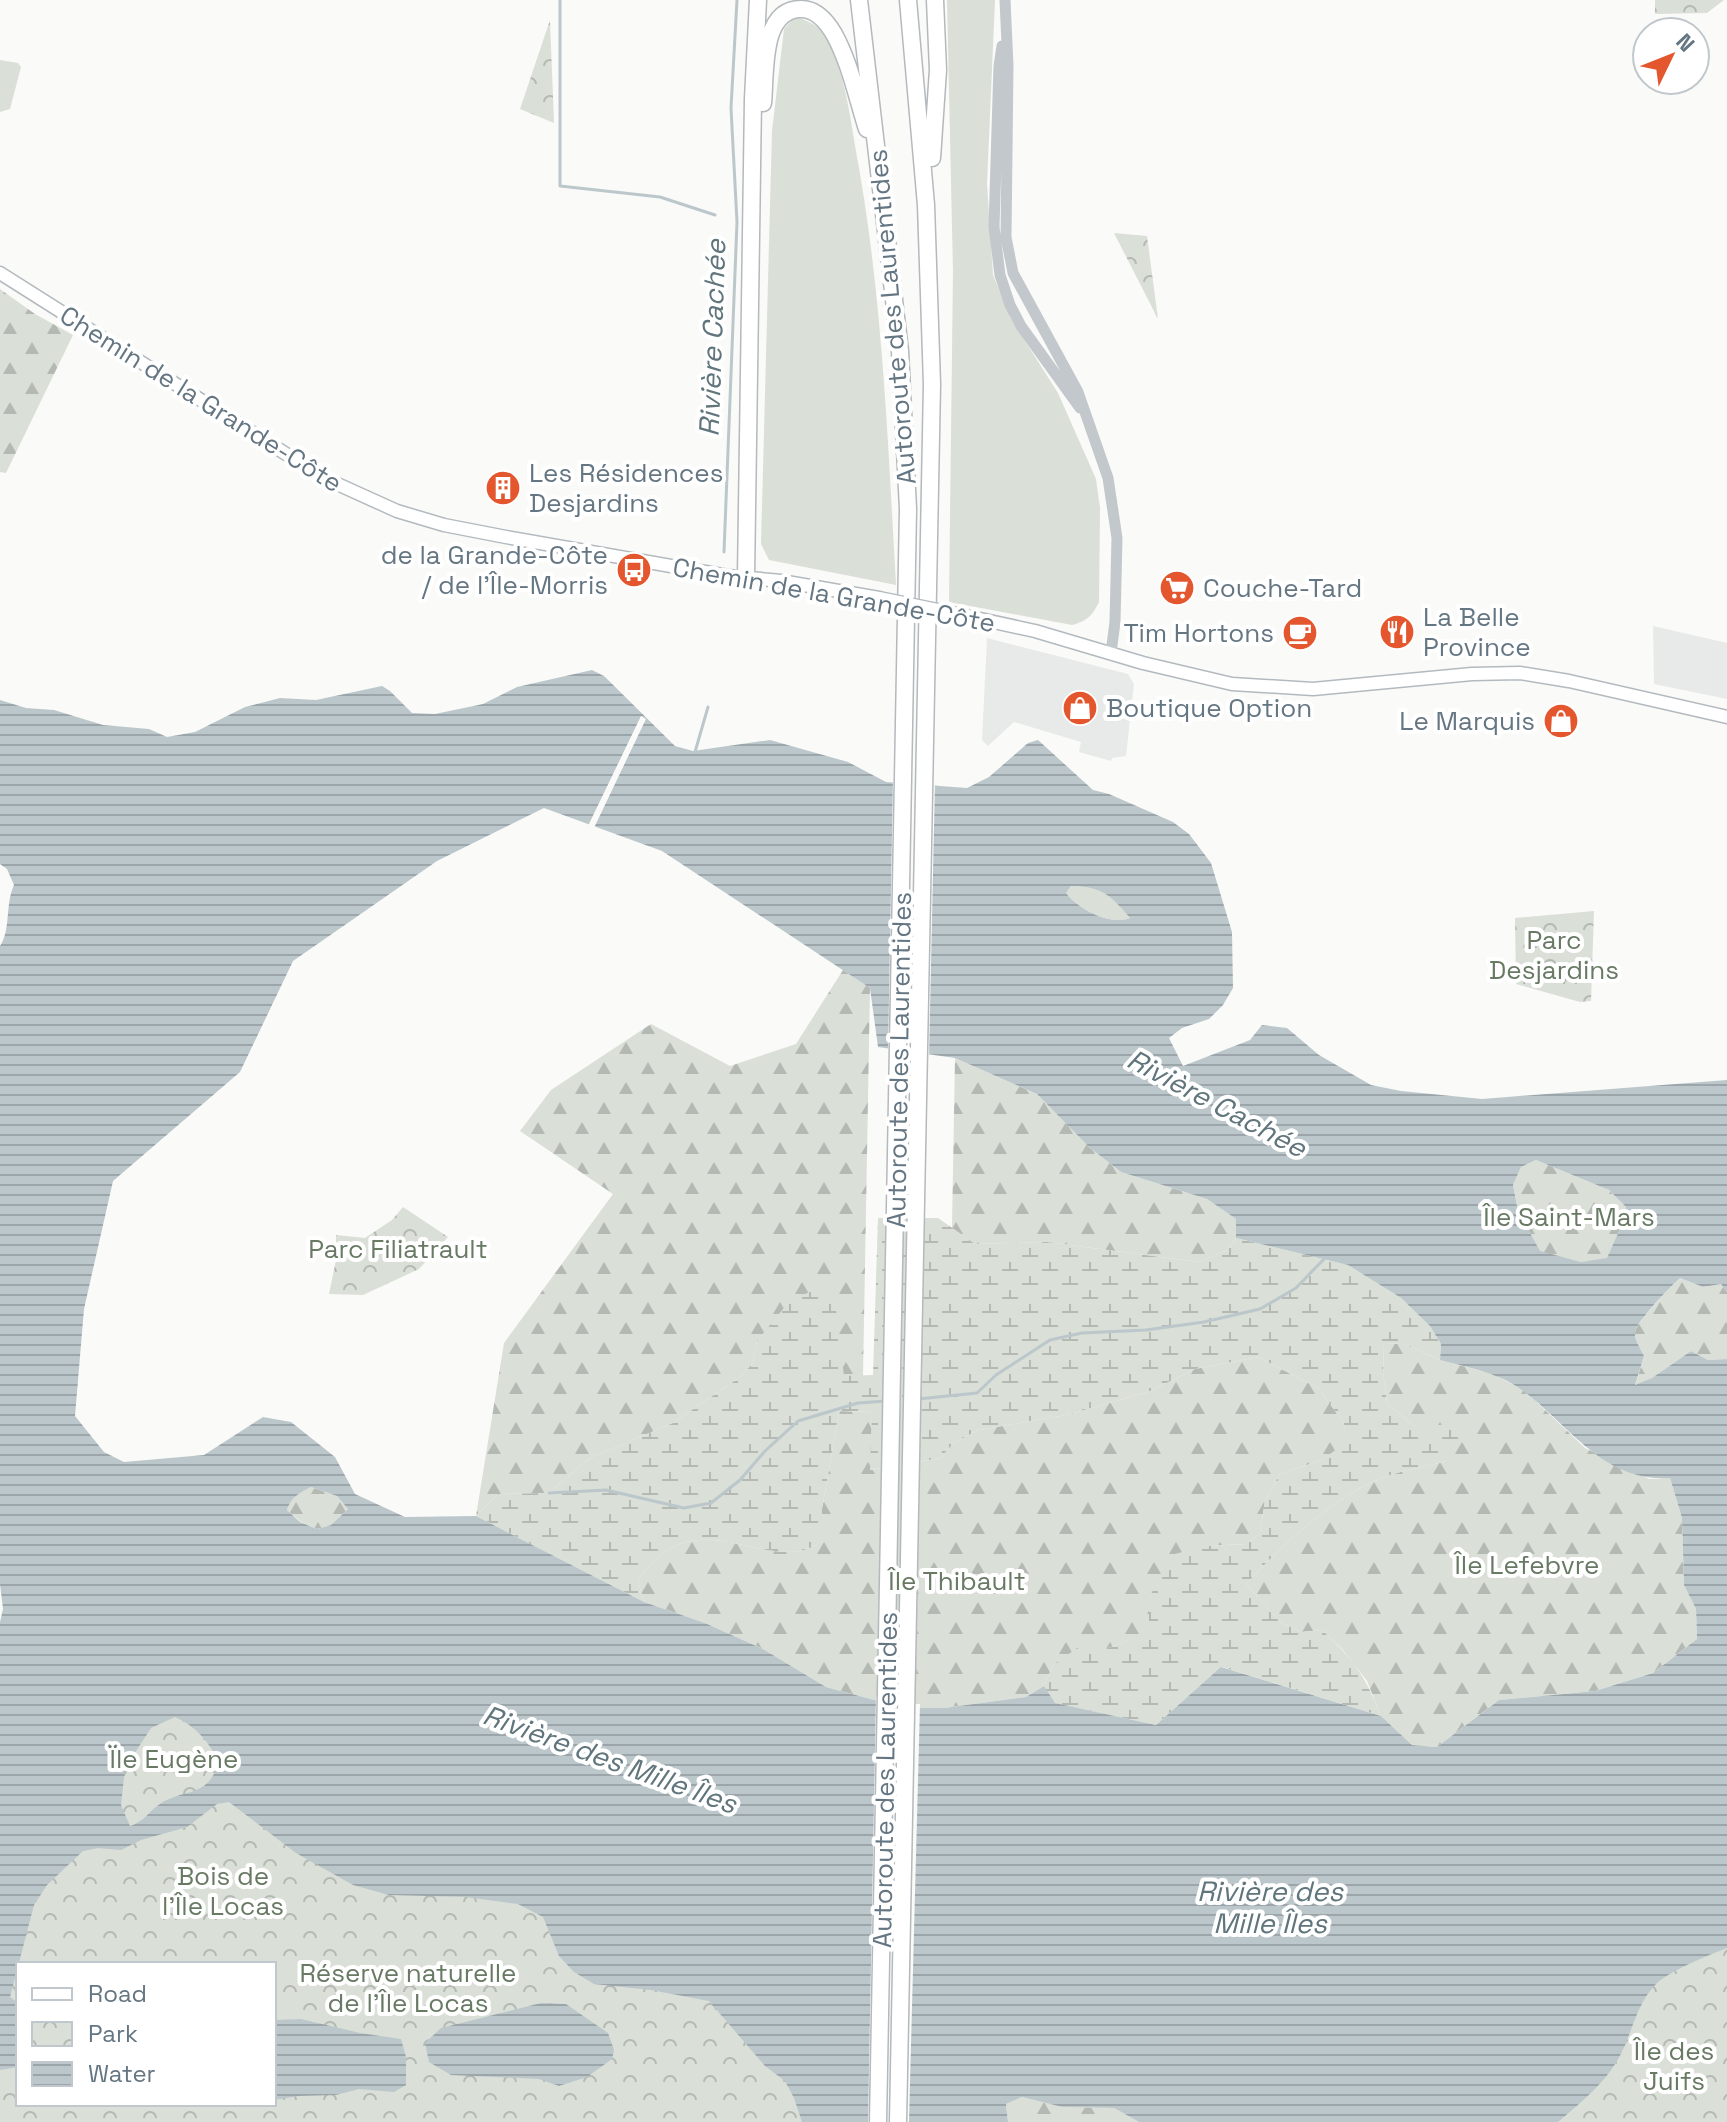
<svg xmlns="http://www.w3.org/2000/svg" width="1727" height="2122" viewBox="0 0 1727 2122" font-family="'Space Grotesk',sans-serif">
  <style>
    .built { fill: #e8e9e9 }
    .grass { fill: #dadfd7 }
    .forest { fill: url(#forest-firs) }
    .wetland { fill: url(#wetland-marsh) }
    .park { fill: url(#park-crowns); fill-rule: evenodd }
    .water { fill: url(#water-rules); fill-rule: evenodd }
    .pier { fill: #fafaf8 }
    .lines { fill: none; stroke-linecap: round; stroke-linejoin: round }
    .stream { stroke: #bbc7cb; stroke-width: 3 }
    .secondary-casing { stroke: #b3babf; stroke-width: 15 }
    .motorway-casing { stroke: #b4b9bd; stroke-width: 19 }
    .tertiary { stroke: #c3c8cc; stroke-width: 11 }
    .secondary { stroke: #fff; stroke-width: 12 }
    .motorway { stroke: #fff; stroke-width: 16 }
    .secondary-bridge-casing { stroke: #b3babf; stroke-width: 15; stroke-linecap: butt }
    .secondary-bridge { stroke: #fff; stroke-width: 12 }
    .labels { text-anchor: middle; stroke-width: 8; stroke-linejoin: round; paint-order: stroke }
    .street-label { font-size: 26px; fill: #657683; stroke: #fff }
    .poi-label { font-size: 26px; fill: #657683; stroke: #fff; text-anchor: start }
    .park-label { font-size: 26px; fill: #687a64; stroke: #fff }
    .water-label { font-size: 28px; font-style: italic; fill: #60757c; stroke: #fff }
  </style>
  <defs>
    <pattern id="forest-firs" width="22" height="20" patternUnits="userSpaceOnUse" patternTransform="scale(2)"><rect width="22" height="20" fill="#dadfd7"/><path d="M5 1l3.5 6h-7zM16 11l3.5 6h-7z" fill="#b4b9b4"/></pattern>
    <pattern id="wetland-marsh" width="20" height="14" patternUnits="userSpaceOnUse" patternTransform="scale(2)"><rect width="20" height="14" fill="#dadfd7"/><path d="M1 5h8M5 5V1M11 12h8M15 12V8" fill="none" stroke="#b4b9b4"/></pattern>
    <pattern id="park-crowns" width="20" height="18" patternUnits="userSpaceOnUse" patternTransform="scale(2)"><rect width="20" height="18" fill="#dadfd7"/><path d="M2 6a3 3 0 1 1 6 0M12 15a3 3 0 1 1 6 0" fill="none" stroke="#b4b9b4"/></pattern>
    <pattern id="water-rules" width="6" height="5" patternUnits="userSpaceOnUse" patternTransform="scale(2)"><rect width="6" height="5" fill="#bbc7cb"/><path d="M0 2.5h6" fill="none" stroke="#9ca6aa"/></pattern>
  </defs>
  <rect width="100%" height="100%" fill="#fafaf8"/>
  <!-- built -->
  <path class="built" d="M1653 626 1727 643V699L1654 684Z
    M987 638 1128 674 1134 684 1126 756 1112 758 1111 761 1079 752 1081 742 1014 722 988 746 982 740Z"/>
  <!-- grass -->
  <path class="grass" d="M947 0H995L987 184 993 275 1011 319 1058 393 1096 479 1100 508 1099 602C1092 616 1087 621 1072 625L949 602 953 271Z
    M799 18C811 22 821 27 827 39 847 78 851 125 859 168 883 306 888 445 896 585L769 560 761 544 772 131 784 29 792 20Z
    M0 60 18 63 21 67 10 109 0 112Z
    M1071 886C1103 887 1110 895 1130 918 1110 926 1078 909 1066 893Z"/>
  <!-- forest -->
  <path class="forest" d="M0 289 35 314 73 335 6 473 0 472Z
    M843 970 870 988 863 1376H844L757 1341 753 1363 740 1377 673 1423 588 1459 549 1493 498 1494 476 1516 504 1343 613 1194 520 1131 551 1090 651 1024 730 1066 796 1044Z
    M955 1058 1037 1094 1089 1147 1121 1172 1207 1199 1236 1219V1238L1228 1250 1198 1262 1047 1242 975 1244 952 1228Z
    M1536 1160 1609 1190 1626 1207 1623 1222 1607 1259 1581 1262 1540 1252 1518 1211 1513 1185 1521 1167Z
    M1680 1278 1703 1287 1721 1284 1727 1292V1359L1708 1360 1691 1351 1652 1378 1635 1386 1644 1356C1641 1349 1634 1340 1635 1332 1636 1323 1671 1286 1680 1278Z
    M1384 1343 1404 1344 1440 1360 1493 1374 1525 1391 1585 1448 1649 1479 1670 1478 1682 1518 1684 1585 1696 1609 1697 1639 1653 1673 1595 1691 1499 1700 1437 1747 1412 1745 1381 1716 1367 1681 1342 1649 1322 1630 1301 1632 1280 1622 1246 1584C1284 1543 1338 1492 1393 1474 1410 1469 1429 1466 1446 1461L1415 1427 1387 1403 1383 1373Z
    M1258 1357 1318 1388 1344 1423 1346 1443 1322 1460 1280 1474 1265 1501 1260 1533 1246 1544 1205 1546 1149 1597 1150 1632 1103 1650 1053 1665 1044 1686 1026 1697 944 1708H904L826 1687 763 1649 705 1623 644 1602 638 1581C695 1492 770 1581 822 1541V1509L839 1411 872 1412 871 1470 940 1458 955 1442 979 1430 1066 1415 1148 1392 1195 1369Z
    M311 1487 337 1496 348 1509 331 1525 317 1529 301 1522 287 1510C291 1497 298 1493 311 1487Z
    M1022 2097 1062 2107 1114 2108 1139 2122H1008L1006 2104Z"/>
  <!-- wetland -->
  <path class="wetland" d="M878 1218H938L975 1244 1047 1242 1198 1262 1228 1250 1236 1238 1348 1265 1401 1298 1430 1326 1441 1344 1440 1360 1404 1344 1384 1343 1383 1373 1387 1403 1415 1427 1451 1424 1459 1438 1446 1461C1429 1466 1410 1469 1393 1474 1338 1492 1284 1543 1246 1584L1280 1622 1301 1632 1322 1630C1354 1660 1366 1677 1381 1716L1222 1667 1156 1725 1054 1703 1044 1686 1053 1665 1080 1646 1103 1650 1149 1632V1597L1175 1554 1205 1546 1246 1544 1260 1533 1265 1501 1280 1474 1322 1460 1345 1443 1344 1423 1318 1388 1258 1357 1195 1369 1148 1392 1066 1415 979 1430 955 1442 940 1458 870 1470 872 1412 839 1411 822 1509V1541C770 1581 695 1492 638 1581L644 1602 476 1516 498 1494 549 1493 588 1459 673 1423 740 1377 753 1363 757 1341 792 1298 820 1289 835 1301 844 1376 873 1375Z"/>
  <!-- park -->
  <path class="park" d="M1655 0H1724L1707 13 1655 14Z
    M550 20 554 123 520 109Z
    M1114 233 1147 236 1158 319Z
    M1594 911 1591 1001 1580 1002 1516 984 1515 918Z
    M403 1207 448 1237 419 1269 363 1295 329 1294 336 1260V1235L365 1238 392 1220Z
    M188 1692 705 1949 868 2122H0V1899L98 1746ZM18 1964H274V2104H18Z
    M1727 1909V2122H1520L1629 1970Z"/>
  <!-- water -->
  <path class="water" d="M592 670 604 676 675 746 693 751 770 740 848 762 886 782 967 788 989 777 1028 743 1038 740 1093 790 1109 794 1173 822 1189 834 1211 863 1232 932 1233 988 1223 1005 1209 1019 1182 1028 1169 1038 1183 1066 1250 1040 1262 1025 1287 1028 1319 1055 1371 1085 1401 1091 1482 1099 1727 1080V1292L1721 1284 1703 1287 1680 1278C1671 1286 1636 1322 1635 1332 1634 1340 1641 1349 1644 1356L1635 1385 1652 1378 1691 1351 1708 1360 1727 1359V1948C1709 1955 1669 1971 1656 1984 1635 2005 1632 2036 1617 2061 1602 2086 1580 2103 1558 2122H1139L1114 2108 1062 2107 1022 2097 1006 2104 1008 2122H802L794 2098 785 2081 765 2066 709 2001 651 1990 594 1984 574 1972 559 1956 543 1917 518 1904 466 1897 389 1895 353 1885 296 1853 229 1802 217 1804 187 1827 141 1840 121 1850 98 1848 83 1851 47 1885 34 1905 10 1997 18 2003V2067L0 2070V1622L3 1609 0 1584V946C11 930 5 904 14 885L7 869 0 864V700L26 708 54 710 103 725 149 729 167 737 195 732 245 707 280 698 316 700 382 686 390 691 412 713 435 714 483 704 517 687ZM544 808 662 851 870 988 878 1047 955 1058 1037 1094 1089 1147 1121 1172 1207 1199 1236 1219V1238L1348 1265 1401 1298 1430 1326 1441 1344 1440 1360C1470 1368 1501 1373 1526 1393 1572 1429 1605 1482 1670 1478L1682 1518 1684 1585 1696 1609 1697 1639 1653 1673 1595 1691 1499 1700 1437 1747 1412 1745 1381 1716 1221 1667 1156 1725 1055 1703 1044 1686 1026 1697 944 1708H904L826 1687 763 1649 705 1623 644 1602 476 1516 405 1517 355 1494 335 1457 291 1422 263 1417 204 1455 124 1462 104 1452 75 1416 84 1309 113 1181 240 1072 293 961 437 861ZM1071 886C1103 887 1110 895 1130 918 1110 926 1078 909 1066 893ZM1536 1160 1609 1190 1626 1207 1623 1222 1607 1258 1581 1262 1540 1251 1518 1211 1513 1185 1521 1167ZM311 1487 337 1496 348 1509 331 1525 317 1529 300 1522 287 1510C291 1497 299 1493 311 1487ZM175 1717C197 1727 208 1741 219 1762 207 1799 187 1787 160 1804 149 1811 144 1822 130 1826L121 1805 125 1768 151 1728Z
    M541 2003 566 2004 608 2033 614 2050 612 2059 587 2077 559 2086 539 2079 451 2075 429 2062 425 2043 441 2028Z
    M301 2019 360 2033 401 2039 406 2057V2085L394 2092 359 2089 336 2095 299 2096 274 2100V2020Z"/>
  <!-- pier -->
  <path class="pier" d="M641 716 646 719 593 830 587 828Z
    M893 779 935 782 929 1058 888 1052Z
    M876 1696 905 1704H920L909 2122H868Z"/>
  <g class="lines">
    <!-- stream -->
    <path class="stream" d="M560 0V186L660 197 715 215
      M724 552 737 222 731 108 737 0
      M695 752 708 707
      M918 1399 977 1393 996 1375 1050 1340 1082 1333 1146 1330 1204 1322 1260 1309 1296 1288 1324 1259
      M549 1493 606 1490 684 1508 711 1503 740 1480 765 1451 798 1421 858 1403 886 1401"/>
    <defs>
      <path id="secondary" d="M0 273 324 478 397 511 444 525 506 537 728 576 781 581 879 598
        M957 614 1035 631 1143 663 1232 684 1313 689 1472 674 1520 673 1569 681 1727 717"/>
      <path id="motorway" d="M859 0 900 351 908 509 878 2122
        M763 103C766 75 760 9 801 9 817 9 827 22 834 34 850 63 857 98 867 129
        M932 158 938 70 935 0
        M746 577 753 99 758 0
        M898 2122 932 384 926 205 908 0"/>
    </defs>
    <!-- secondary casing -->
    <use href="#secondary" class="secondary-casing"/>
    <!-- motorway casing -->
    <use href="#motorway" class="motorway-casing"/>
    <!-- tertiary -->
    <path class="tertiary" d="M1005 0 1008 66 1006 237 1013 273 1078 392 1108 478 1117 538 1115 622 1111 653
      M1002 46 999 66 994 227 1000 275 1010 305 1021 326 1080 408"/>
    <!-- secondary -->
    <use href="#secondary" class="secondary"/>
    <!-- motorway -->
    <use href="#motorway" class="motorway"/>
    <defs>
      <path id="secondary-bridge" d="M879 598 957 614"/>
    </defs>
    <!-- secondary-bridge casing -->
    <use href="#secondary-bridge" class="secondary-bridge-casing"/>
    <!-- secondary-bridge -->
    <use href="#secondary-bridge" class="secondary-bridge"/>
  </g>
  <!-- icons -->
  <defs>
    <symbol id="building-disc" viewBox="-11 -11 22 22"><circle r="9.5" fill="#e4572e" stroke="#fff"/><path d="M-4-6H4V6H1V3H-1V6H-4ZM-2.5-4.3h1.7v1.8h-1.7ZM.8-4.3h1.7v1.8H.8ZM-2.5-1h1.7V.8h-1.7ZM.8-1h1.7V.8H.8Z" fill="#fff"/></symbol>
    <symbol id="bus-disc" viewBox="-11 -11 22 22"><circle r="9.5" fill="#e4572e" stroke="#fff"/><path d="M-5-6H5V4H4V6H2V4H-2V6H-4V4H-5ZM-3.5-4V0h7V-4ZM-3.5 1.2v1.5H-2V1.2ZM2 1.2v1.5H3.5V1.2Z" fill="#fff"/></symbol>
    <symbol id="supermarket-disc" viewBox="-11 -11 22 22"><circle r="9.5" fill="#e4572e" stroke="#fff"/><path d="M-6-5.5h2.5l.6 2H6L4.5 2H-2.5L-4.4-4H-6ZM-1.5 3.2a1.3 1.3 0 1 0 .1 0ZM3 3.2a1.3 1.3 0 1 0 .1 0Z" fill="#fff"/></symbol>
    <symbol id="restaurant-disc" viewBox="-11 -11 22 22"><circle r="9.5" fill="#e4572e" stroke="#fff"/><path d="M-5-6h1v4h1v-4h1v4h1v-4h1v5L-1.5 .5V6h-2V.5L-5-1ZM5-6V6H3V1.5H1.5Q1.5-4 5-6Z" fill="#fff"/></symbol>
    <symbol id="cafe-disc" viewBox="-11 -11 22 22"><circle r="9.5" fill="#e4572e" stroke="#fff"/><path d="M-5.5-4.5H6V0H3Q3 3.5 0 3.5H-2.5Q-5.5 3.5-5.5 0ZM3-3.2v2h1.7v-2ZM-6 4.5H4V6H-6Z" fill="#fff"/></symbol>
    <symbol id="shop-disc" viewBox="-11 -11 22 22"><circle r="9.5" fill="#e4572e" stroke="#fff"/><path d="M-5-2.5h2.3a2.7 3.5 0 0 1 5.4 0H5L5.5 6h-11ZM-1.5-2.5h3a1.5 2.3 0 0 0-3 0Z" fill="#fff"/></symbol>
  </defs>
  <g fill-rule="evenodd">
    <use href="#building-disc" x="483" y="468" width="40" height="40"/>
    <use href="#bus-disc" x="614" y="550" width="40" height="40"/>
    <use href="#supermarket-disc" x="1157" y="568" width="40" height="40"/>
    <use href="#restaurant-disc" x="1377" y="612" width="40" height="40"/>
    <use href="#cafe-disc" x="1280" y="613" width="40" height="40"/>
    <use href="#shop-disc" x="1060" y="688" width="40" height="40"/>
    <use href="#shop-disc" x="1541" y="701" width="40" height="40"/>
  </g>
  <g class="labels">
    <!-- street labels -->
    <g class="street-label">
      <text transform="translate(892 317) rotate(-95)" y="9">Autoroute des Laurentides</text>
      <text transform="translate(201 399) rotate(32)" y="9">Chemin de la Grande-Côte</text>
      <text transform="translate(834 595) rotate(10)" y="9">Chemin de la Grande-Côte</text>
      <text transform="translate(899 1060) rotate(-89)" y="9">Autoroute des Laurentides</text>
      <text transform="translate(885 1780) rotate(-89)" y="9">Autoroute des Laurentides</text>
    </g>
    <!-- poi labels -->
    <g class="poi-label">
      <text x="529" y="482">Les Résidences<tspan x="529" dy="30">Desjardins</tspan></text>
      <text x="608" y="564" text-anchor="end">de la Grande-Côte<tspan x="608" dy="30">/ de l'Île-Morris</tspan></text>
      <text x="1203" y="597">Couche-Tard</text>
      <text x="1423" y="626">La Belle<tspan x="1423" dy="30">Province</tspan></text>
      <text x="1274" y="642" text-anchor="end">Tim Hortons</text>
      <text x="1106" y="717">Boutique Option</text>
      <text x="1535" y="730" text-anchor="end">Le Marquis</text>
    </g>
    <!-- park labels -->
    <g class="park-label">
      <text x="1554" y="949">Parc<tspan x="1554" dy="30">Desjardins</tspan></text>
      <text x="1569" y="1226">Île Saint-Mars</text>
      <text x="398" y="1258">Parc Filiatrault</text>
      <text x="1527" y="1574">Île Lefebvre</text>
      <text x="957" y="1590">Île Thibault</text>
      <text x="174" y="1768">Ïle Eugène</text>
      <text x="223" y="1885">Bois de<tspan x="223" dy="30">l'Île Locas</tspan></text>
      <text x="408" y="1982">Réserve naturelle<tspan x="408" dy="30">de l'Île Locas</tspan></text>
      <text x="1674" y="2060">Île des<tspan x="1674" dy="30">Juifs</tspan></text>
    </g>
    <!-- water labels -->
    <g class="water-label">
      <text transform="translate(712 338) rotate(-88)" y="10">Rivière Cachée</text>
      <text transform="translate(1217 1103) rotate(28)" y="10">Rivière Cachée</text>
      <text transform="translate(610 1759) rotate(20)" y="10">Rivière des Mille Îles</text>
      <text x="1270" y="1901">Rivière des<tspan x="1270" dy="32">Mille Îles</tspan></text>
    </g>
  </g>
  <!-- legend -->
  <rect x="16" y="1962" width="260" height="144" fill="#ffffff" stroke="#c1c8cd" stroke-width="2"/>
  <rect x="32" y="1988" width="40" height="12" fill="#ffffff" stroke="#c1c8cd" stroke-width="2"/>
  <text x="88" y="2002" font-size="24" fill="#657683">Road</text>
  <rect x="32" y="2022" width="40" height="24" fill="url(#park-crowns)" stroke="#c1c8cd" stroke-width="2"/>
  <text x="88" y="2042" font-size="24" fill="#657683">Park</text>
  <rect x="32" y="2062" width="40" height="24" fill="url(#water-rules)" stroke="#c1c8cd" stroke-width="2"/>
  <text x="88" y="2082" font-size="24" fill="#657683">Water</text>
  <!-- north arrow -->
  <g transform="translate(1671 56) rotate(47)"><circle r="38" fill="#ffffff" stroke="#c1c8cd" stroke-width="2"/>
  <path d="M0-6L14 30L0 20L-14 30Z" fill="#e4572e"/>
  <text y="-12" font-size="22" font-weight="bold" text-anchor="middle" fill="#657683">N</text>
  </g>
</svg>
